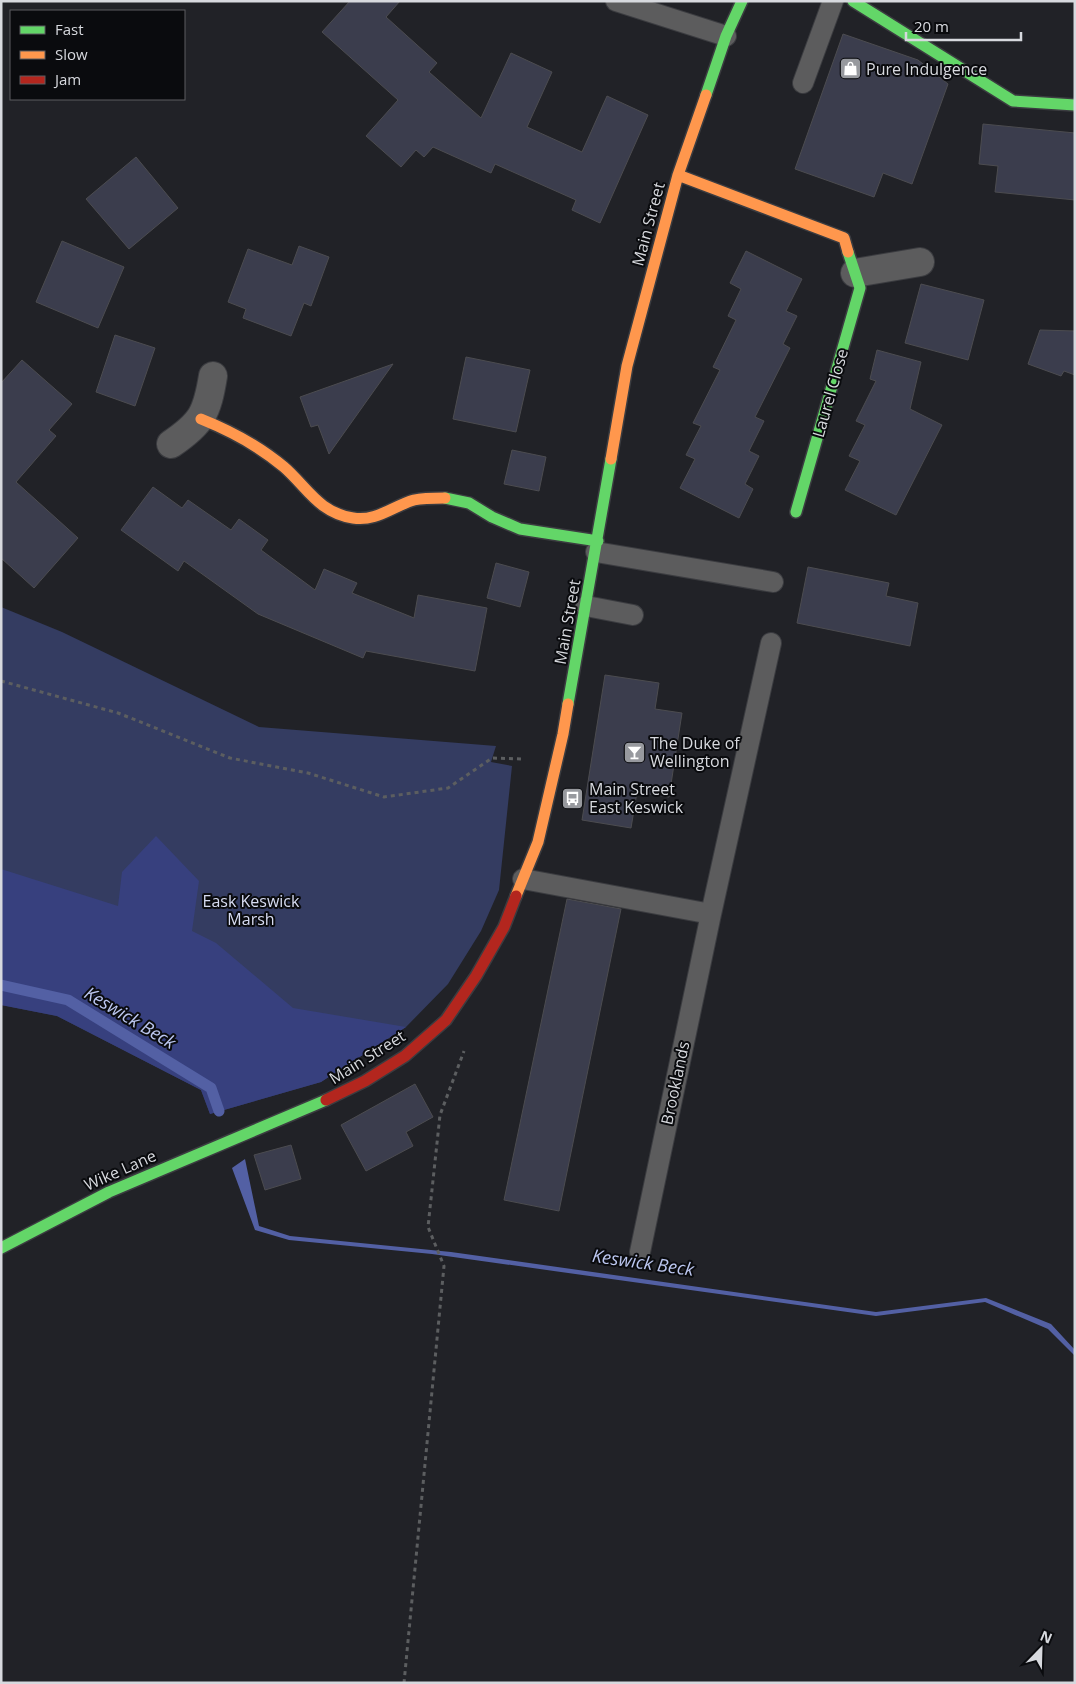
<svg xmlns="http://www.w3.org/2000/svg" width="1076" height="1684" viewBox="0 0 1076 1684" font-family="'Open Sans',sans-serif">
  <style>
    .green { fill: #343c61 }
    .forest { fill: #37407e }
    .water { fill: #5360a4 }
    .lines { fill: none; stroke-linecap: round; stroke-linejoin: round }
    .stream { stroke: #5360a4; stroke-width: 11 }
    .building { fill: #3b3d4d; stroke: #4c4c50 }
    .lane-casing { stroke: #3b3c40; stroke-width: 22 }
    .street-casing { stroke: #3b3c40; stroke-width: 30 }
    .fast-casing { stroke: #3b3c40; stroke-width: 14 }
    .slow-casing { stroke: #3b3c40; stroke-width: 14 }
    .jam-casing { stroke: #3b3c40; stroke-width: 14 }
    .path { stroke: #5c5e60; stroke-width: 3; stroke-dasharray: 4 4; stroke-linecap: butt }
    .lane { stroke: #5c5c5d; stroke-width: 20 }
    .street { stroke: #5c5c5d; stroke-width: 28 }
    .fast { stroke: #63d668; stroke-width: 11 }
    .slow { stroke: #ff974d; stroke-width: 11 }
    .jam { stroke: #b3261e; stroke-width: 11 }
    .labels { text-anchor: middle; stroke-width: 4; stroke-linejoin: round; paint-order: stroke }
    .poi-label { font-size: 16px; fill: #d7d9de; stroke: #0a0b0e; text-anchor: start }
    .street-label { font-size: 16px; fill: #d7d9de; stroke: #0a0b0e }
    .park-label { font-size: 16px; fill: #d7dcf2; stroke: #0a0b0e }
    .water-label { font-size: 18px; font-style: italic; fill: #bbc6ef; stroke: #0a0b0e }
  </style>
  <rect width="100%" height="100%" fill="#212227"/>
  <!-- green -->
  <path class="green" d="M1 607 62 632 259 727 496 746 491 762 512 766 499 890 481 931 448 984 406 1027 321 1082 210 1114 201 1090 57 1016 1 1005Z"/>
  <!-- forest -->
  <path class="forest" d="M156 836 199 881 192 931 216 943 293 1008 406 1027 321 1082 210 1114 201 1090 57 1016 1 1005V869L118 906 122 872Z"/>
  <!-- water -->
  <path class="water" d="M245 1159 259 1226 290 1236 451 1252 876 1312 986 1298 1051 1324 1075 1350V1356L1048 1329 985 1302 876 1316 432 1254 289 1240 255 1230 232 1168Z"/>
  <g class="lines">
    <!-- stream -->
    <path class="stream" d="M1 985 68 1000 211 1088 219 1111"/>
  </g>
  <!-- building -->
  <path class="building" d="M350 1H400L386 17 437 63 429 72 481 118 511 53 552 72 527 127 582 152 607 96 648 115 600 223 572 210 576 200 495 164 491 173 433 147 424 157 416 150 401 167 366 136 398 100 322 32Z
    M843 34 918 60 948 84 912 184 883 173 874 197 795 169Z
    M983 124 1075 133V200L995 192 998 166 979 164Z
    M136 157 178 208 129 249 86 199Z
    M62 241 124 267 98 328 36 302Z
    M299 246 329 257 311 306 304 303 291 336 243 318 246 309 228 302 248 249 292 265Z
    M746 251 802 279 786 311 797 316 783 344 790 348 755 417 764 421 749 451 759 456 745 484 753 489 739 518 680 488 695 459 686 455 701 426 693 423 720 370 713 367 736 320 728 316 741 289 730 283Z
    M921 284 984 300 968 360 905 343Z
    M1040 330 1075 331V375L1064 371 1061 376 1028 364Z
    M115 335 155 348 135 406 96 392Z
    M877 350 921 362 910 409 942 425 896 515 845 490 860 461 849 456 865 425 856 421 876 381 870 379Z
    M466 357 530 370 516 432 453 419Z
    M22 360 72 404 49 430 56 436 16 482 78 538 34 588 1 558V383Z
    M393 364 329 454 318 425 311 427 300 397Z
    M512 450 546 457 539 491 504 484Z
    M153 487 182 508 188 500 231 530 239 519 268 540 261 550 315 590 324 569 357 583 352 593 414 618 418 595 487 608 475 671 366 651 363 658 258 614 184 561 178 571 121 530Z
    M496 563 529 572 520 607 487 598Z
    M808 567 889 583 886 596 918 603 910 646 797 623Z
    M605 675 659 683 655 709 682 713 669 797 637 792 631 828 582 820Z
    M567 899 621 909 559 1211 504 1200Z
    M415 1084 433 1117 406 1132 413 1146 366 1171 341 1125Z
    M291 1145 301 1179 265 1190 254 1155Z"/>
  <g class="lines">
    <defs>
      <path id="lane" d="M616 1 726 36
        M803 83 833 1
        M596 552 773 582
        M586 606 633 615
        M523 879 711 914 771 643
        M640 1252 711 914"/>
      <path id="street" d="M855 273 920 262
        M171 444C202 423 207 413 213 376"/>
      <path id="fast" d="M853 1 1013 101 1075 105
        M706 95 726 36 742 1
        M445 498 469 503 492 517 520 529 598 541
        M796 512 860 288 848 252
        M568 704 611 459
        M1 1248 109 1192 326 1100"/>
      <path id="slow" d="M678 175 844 238 848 252
        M201 419C231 431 259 446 284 467 307 487 319 513 353 518 376 522 393 506 414 500 423 498 436 498 445 498
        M611 459 627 366 678 175 706 95
        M516 896 538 842 563 734 568 704"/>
      <path id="jam" d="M326 1100 365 1081 405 1056 446 1020 476 976 504 927 516 896"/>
    </defs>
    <!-- lane casing -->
    <use href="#lane" class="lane-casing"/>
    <!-- street casing -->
    <use href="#street" class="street-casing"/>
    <!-- fast casing -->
    <use href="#fast" class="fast-casing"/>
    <!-- slow casing -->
    <use href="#slow" class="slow-casing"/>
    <!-- jam casing -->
    <use href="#jam" class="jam-casing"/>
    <!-- path -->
    <path class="path" d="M1 681 118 713 230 758 308 773 384 797 448 788 492 758 521 759
      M404 1683 444 1266 428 1227 440 1115 464 1051"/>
    <!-- lane -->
    <use href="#lane" class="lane"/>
    <!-- street -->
    <use href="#street" class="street"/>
    <!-- fast -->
    <use href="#fast" class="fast"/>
    <!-- slow -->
    <use href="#slow" class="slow"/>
    <!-- jam -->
    <use href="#jam" class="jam"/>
  </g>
  <!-- icons -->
  <defs>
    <symbol id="shop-square" viewBox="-11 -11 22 22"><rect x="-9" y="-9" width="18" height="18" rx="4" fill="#97999e" stroke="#0a0b0e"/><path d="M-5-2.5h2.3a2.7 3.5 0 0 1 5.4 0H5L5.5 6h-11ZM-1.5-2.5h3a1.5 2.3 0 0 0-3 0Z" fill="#fff"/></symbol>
    <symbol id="bar-square" viewBox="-11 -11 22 22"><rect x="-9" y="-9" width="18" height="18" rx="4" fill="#97999e" stroke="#0a0b0e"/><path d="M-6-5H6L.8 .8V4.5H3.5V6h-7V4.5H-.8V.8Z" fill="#fff"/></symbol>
    <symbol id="bus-square" viewBox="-11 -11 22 22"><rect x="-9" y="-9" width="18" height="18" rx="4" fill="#97999e" stroke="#0a0b0e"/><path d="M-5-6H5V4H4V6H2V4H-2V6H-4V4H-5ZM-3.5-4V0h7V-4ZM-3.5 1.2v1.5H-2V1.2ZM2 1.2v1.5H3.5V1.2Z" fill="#fff"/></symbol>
  </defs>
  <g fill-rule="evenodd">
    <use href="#shop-square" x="838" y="56" width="25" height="25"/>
    <use href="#bar-square" x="622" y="740" width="25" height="25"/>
    <use href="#bus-square" x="560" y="786" width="25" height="25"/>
  </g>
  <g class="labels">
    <!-- poi labels -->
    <g class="poi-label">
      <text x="866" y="75">Pure Indulgence</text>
      <text x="650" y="749">The Duke of<tspan x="650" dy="18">Wellington</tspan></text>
      <text x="589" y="795">Main Street<tspan x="589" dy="18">East Keswick</tspan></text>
    </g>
    <!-- street labels -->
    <g class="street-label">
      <text transform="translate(648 224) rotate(-75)" y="6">Main Street</text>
      <text transform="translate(830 393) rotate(-74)" y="6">Laurel Close</text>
      <text transform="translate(567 622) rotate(-80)" y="6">Main Street</text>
      <text transform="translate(367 1057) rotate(-32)" y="6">Main Street</text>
      <text transform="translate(675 1083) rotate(-78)" y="6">Brooklands</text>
      <text transform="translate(120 1170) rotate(-24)" y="6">Wike Lane</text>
    </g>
    <!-- park labels -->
    <g class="park-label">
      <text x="251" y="907">Eask Keswick<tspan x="251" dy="18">Marsh</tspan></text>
    </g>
    <!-- water labels -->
    <g class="water-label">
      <text transform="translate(130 1018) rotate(31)" y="6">Keswick Beck</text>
      <text transform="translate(643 1263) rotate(8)" y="6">Keswick Beck</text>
    </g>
  </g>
  <!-- border -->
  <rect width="1076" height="1684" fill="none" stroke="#d7d9de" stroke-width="5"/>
  <!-- legend -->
  <rect x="10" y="10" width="175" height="90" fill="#0a0b0e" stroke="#5c5d61"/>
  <rect x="20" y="26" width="25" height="8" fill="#63d668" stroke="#5c5d61"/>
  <text x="55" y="35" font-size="15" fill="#d7d9de">Fast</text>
  <rect x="20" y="51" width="25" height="8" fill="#ff974d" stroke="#5c5d61"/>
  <text x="55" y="60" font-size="15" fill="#d7d9de">Slow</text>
  <rect x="20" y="76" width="25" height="8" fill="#b3261e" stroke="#5c5d61"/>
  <text x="55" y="85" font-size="15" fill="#d7d9de">Jam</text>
  <!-- north arrow -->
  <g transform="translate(1041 1649) rotate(23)" stroke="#0a0b0e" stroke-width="4" paint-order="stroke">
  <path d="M0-4L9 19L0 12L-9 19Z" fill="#d7d9de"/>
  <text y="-8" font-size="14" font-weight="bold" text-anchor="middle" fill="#d7d9de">N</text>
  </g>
  <!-- scale -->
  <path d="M906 32v8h115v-8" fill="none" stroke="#d7d9de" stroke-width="2.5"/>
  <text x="914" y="32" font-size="15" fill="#d7d9de" stroke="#0a0b0e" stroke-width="4" paint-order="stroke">20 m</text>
</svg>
